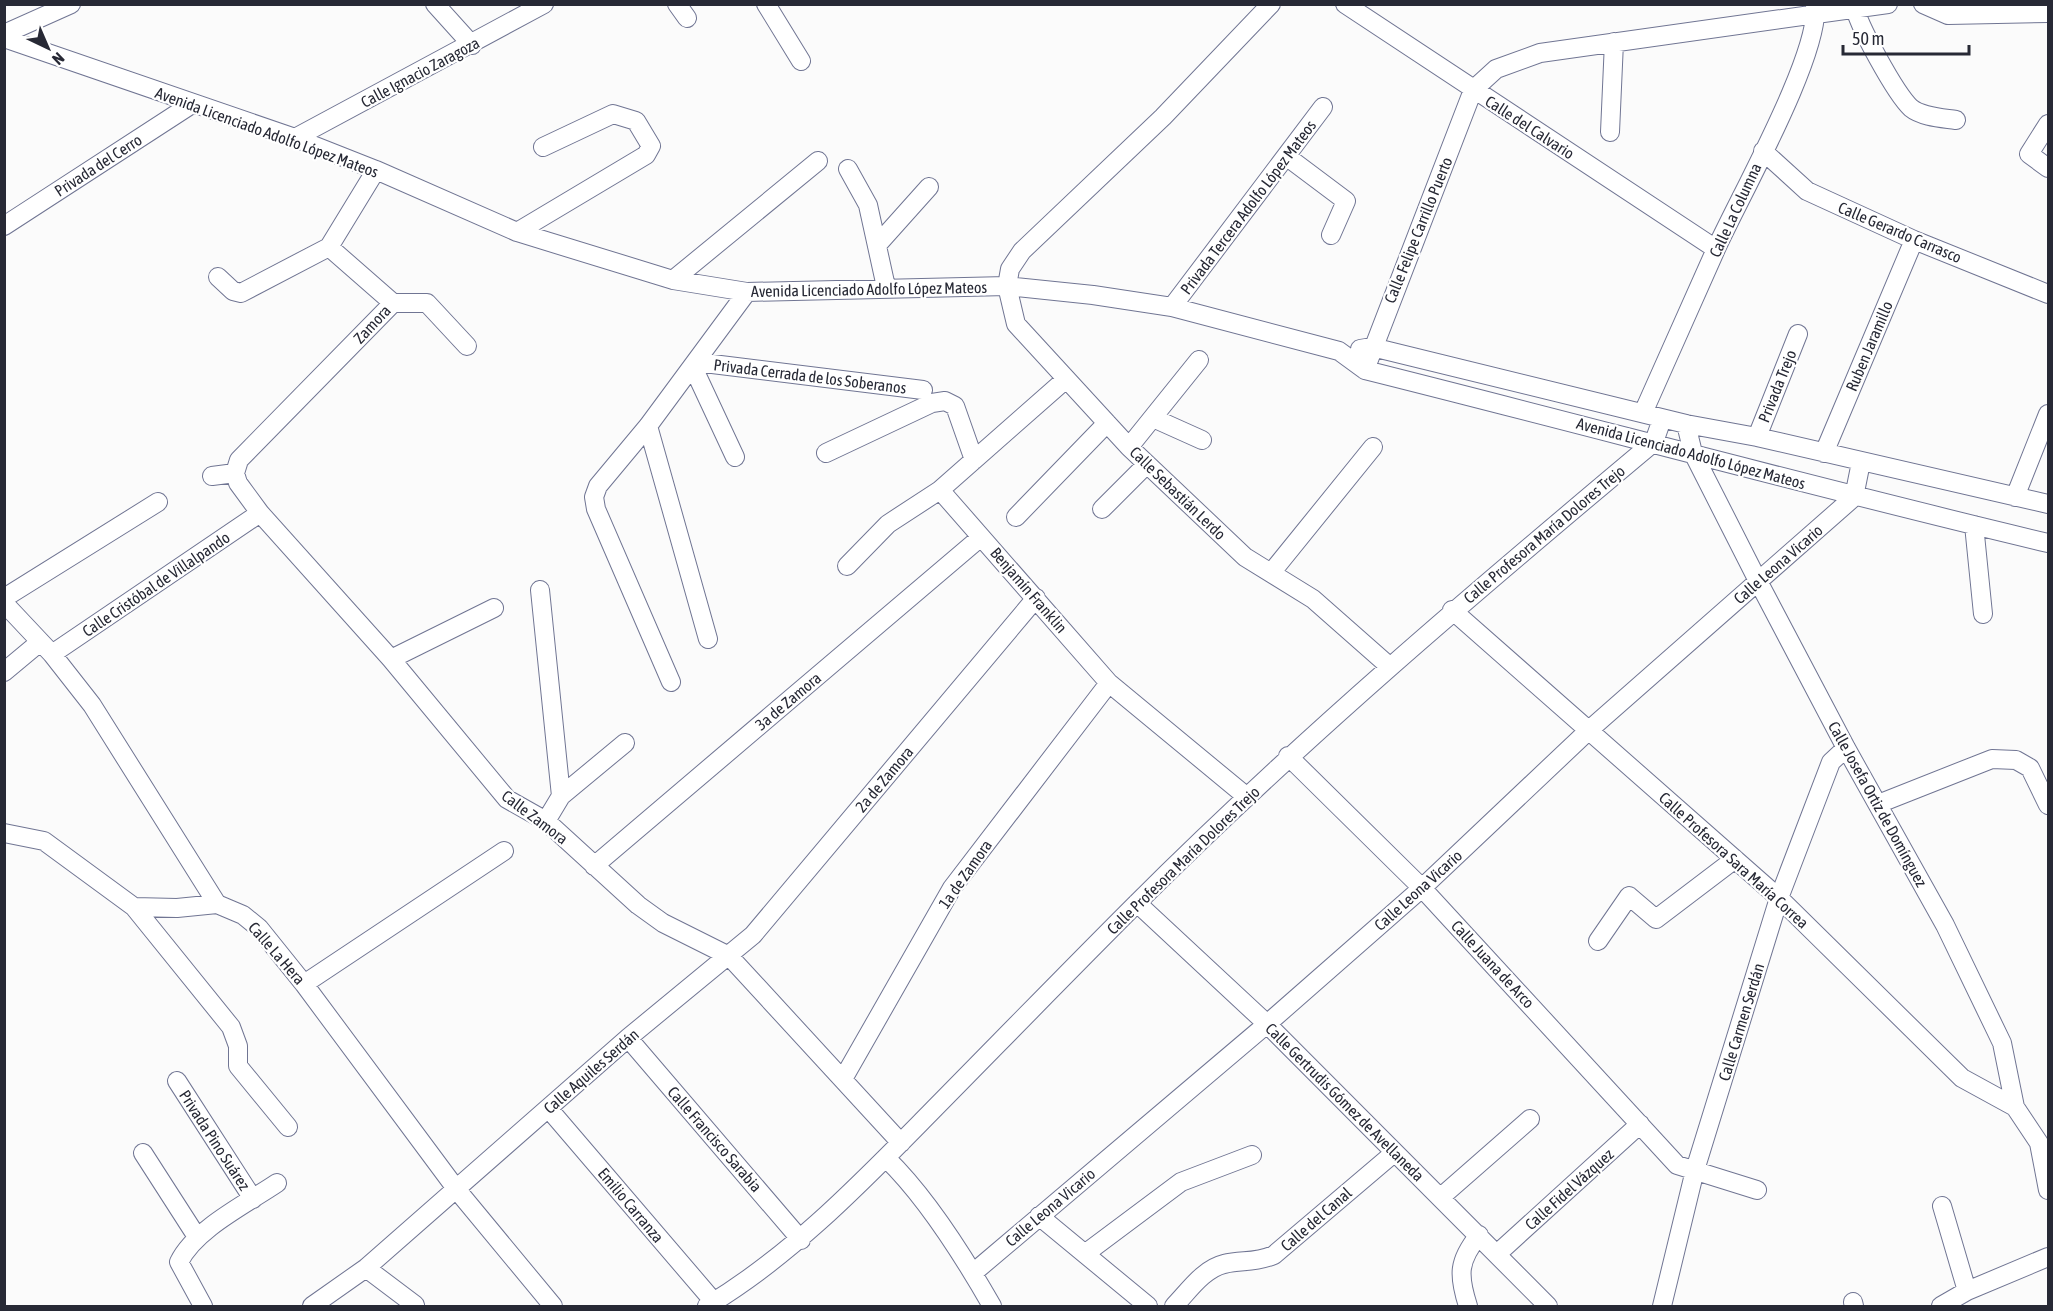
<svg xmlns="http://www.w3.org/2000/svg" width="2053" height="1311" viewBox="0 0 2053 1311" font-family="'Asap Condensed',sans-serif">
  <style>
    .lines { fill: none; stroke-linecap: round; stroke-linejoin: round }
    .minor-casing { stroke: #707593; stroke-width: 20 }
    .minor { stroke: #fff; stroke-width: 18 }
    .labels { text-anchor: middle; stroke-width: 4.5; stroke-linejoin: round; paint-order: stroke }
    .street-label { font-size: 16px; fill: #272935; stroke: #fff }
  </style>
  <rect width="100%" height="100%" fill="#fbfbfb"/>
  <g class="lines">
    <defs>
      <path id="minor" d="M435 4 472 45
        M677 4 687 18
        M766 4 801 61
        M1271 4 1163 117 1022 251 1010 269 1007 286 1016 324 1129 447 1245 557 1313 599 1389 666
        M1345 4 1716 249
        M1854 4C1857 24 1896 94 1911 108 1922 117 1943 118 1956 120
        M1923 4 1948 15 2048 13
        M4 34 71 4
        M4 38 295 138 376 170 517 232 673 280 747 292 1007 286 1093 295 1172 307 1339 351 1365 370C1593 427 1820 489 2048 543
        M2048 124 2029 154 2048 168
        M1610 132 1614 42
        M295 138 544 4
        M1763 151 1807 191 1914 240 2048 294
        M1286 156 1346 201 1331 235
        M848 169 868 205 886 287
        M4 226 192 104
        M517 232 646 155 651 146 636 121 613 114 543 147
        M878 244 929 187
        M329 247 376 170
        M329 247 393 303
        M218 277 233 291 241 293 329 247
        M673 280 818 161
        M393 303H427L467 346
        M1172 307 1323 107
        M1360 349 1372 347 1686 424 1757 437 2048 504
        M696 362 923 390
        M693 367 735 457
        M1365 370 1473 90 1496 69 1540 53 1888 4
        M1643 413C1667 359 1691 304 1716 249 1739 198 1821 53 1815 5
        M1153 418 1202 440
        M1686 424 1693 453 1758 581 1846 748 1945 925 2002 1043 2015 1107 2039 1143 2048 1190
        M648 426 708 639
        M1757 437 1798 334
        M1129 447 1199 360
        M826 453 932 403 945 401 955 406 974 460
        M1824 453 1914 240
        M235 473 238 483 260 513 391 659 507 799 546 821 638 905 663 923 729 956 901 1143
        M235 473 239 460 393 303
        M212 476 235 473
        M940 490 1109 683 1247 797
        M2015 497 2048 414
        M1102 509 1147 464
        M1016 517 1107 423
        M1974 525 1983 614
        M847 566 888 524 940 490 1066 379
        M1271 573 1373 447
        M540 590 561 796
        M4 598 158 502
        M4 603 52 654 92 705 217 904 243 915 259 928 304 984 457 1190 553 1306
        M1452 610 1779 898 1962 1078 2015 1107
        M52 654 260 513
        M391 659 494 608
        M4 672 40 642
        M671 682 596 509 594 497 598 486 648 426 747 292
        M1288 756 1422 888 1677 1165 1757 1190
        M1878 804 1992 759 2016 760 2030 768 2048 805
        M546 821 561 796 625 743
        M4 833 44 841 134 907 177 908 217 904
        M594 866 981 537
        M1137 903 1267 1024 1548 1306
        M134 907 231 1027 238 1046V1066L288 1127
        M1598 941 1629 896 1656 919 1735 859
        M304 984 504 851
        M628 1038 801 1240
        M843 1079 952 888 1109 683
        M177 1081 253 1199
        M548 1108 714 1302
        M143 1153 197 1237
        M887 1159C928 1199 964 1257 992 1306
        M1441 1197 1530 1119
        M1942 1206 1967 1291
        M1039 1216 1148 1306
        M1086 1253 1181 1182 1252 1155
        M1497 1254 1640 1124
        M366 1268 415 1305
        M973 1273 1267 1024 1422 888 1588 731 1854 497 1861 462
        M1853 1302 1854 1306
        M203 1306 179 1262C195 1229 246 1204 277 1183
        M312 1306 366 1268 628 1038 753 935 1036 598
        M707 1306C792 1255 861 1183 930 1113 998 1044 1066 974 1134 906 1299 741 1476 591 1654 442L1662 419
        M1174 1306C1188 1292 1203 1269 1224 1264 1242 1259 1252 1264 1274 1255L1394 1153
        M1468 1306C1458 1275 1458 1261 1479 1235
        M1662 1306 1695 1170 1779 898 1831 762 1846 748
        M1941 1306 1967 1291 2048 1257"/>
    </defs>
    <!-- minor casing -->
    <use href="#minor" class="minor-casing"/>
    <!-- minor -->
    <use href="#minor" class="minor"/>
  </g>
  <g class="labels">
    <!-- street labels -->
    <g class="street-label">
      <text transform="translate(420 72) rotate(-28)" y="6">Calle Ignacio Zaragoza</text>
      <text transform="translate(1530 127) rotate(33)" y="6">Calle del Calvario</text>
      <text transform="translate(267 132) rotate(20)" y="6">Avenida Licenciado Adolfo López Mateos</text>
      <text transform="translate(98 165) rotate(-33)" y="6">Privada del Cerro</text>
      <text transform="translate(1248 207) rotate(-53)" y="6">Privada Tercera Adolfo López Mateos</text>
      <text transform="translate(1735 210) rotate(-65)" y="6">Calle La Columna</text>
      <text transform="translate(1418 230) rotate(-68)" y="6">Calle Felipe Carrillo Puerto</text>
      <text transform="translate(1900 232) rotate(23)" y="6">Calle Gerardo Carrasco</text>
      <text transform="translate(869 289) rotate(-1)" y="6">Avenida Licenciado Adolfo López Mateos</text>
      <text transform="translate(372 324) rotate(-47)" y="6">Zamora</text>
      <text transform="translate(1869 346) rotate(-67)" y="6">Ruben Jaramillo</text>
      <text transform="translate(810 376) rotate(7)" y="6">Privada Cerrada de los Soberanos</text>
      <text transform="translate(1777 386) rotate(-68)" y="6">Privada Trejo</text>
      <text transform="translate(1691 453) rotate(15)" y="6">Avenida Licenciado Adolfo López Mateos</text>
      <text transform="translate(1178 493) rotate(44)" y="6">Calle Sebastián Lerdo</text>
      <text transform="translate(1544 534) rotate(-40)" y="6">Calle Profesora María Dolores Trejo</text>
      <text transform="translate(1778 564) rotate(-41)" y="6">Calle Leona Vicario</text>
      <text transform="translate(156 584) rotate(-34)" y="6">Calle Cristóbal de Villalpando</text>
      <text transform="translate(1029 590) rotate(49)" y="6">Benjamín Franklin</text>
      <text transform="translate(788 701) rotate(-40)" y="6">3a de Zamora</text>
      <text transform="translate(884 779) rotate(-50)" y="6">2a de Zamora</text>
      <text transform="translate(1878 804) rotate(61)" y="6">Calle Josefa Ortiz de Domínguez</text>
      <text transform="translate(535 817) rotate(37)" y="6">Calle Zamora</text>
      <text transform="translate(1183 860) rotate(-44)" y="6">Calle Profesora María Dolores Trejo</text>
      <text transform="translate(1734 860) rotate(42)" y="6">Calle Profesora Sara María Correa</text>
      <text transform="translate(965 874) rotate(-55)" y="6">1a de Zamora</text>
      <text transform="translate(1418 890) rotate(-42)" y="6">Calle Leona Vicario</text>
      <text transform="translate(277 953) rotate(49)" y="6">Calle La Hera</text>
      <text transform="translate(1493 964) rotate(47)" y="6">Calle Juana de Arco</text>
      <text transform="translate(1741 1022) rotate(-73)" y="6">Calle Carmen Serdán</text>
      <text transform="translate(591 1071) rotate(-41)" y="6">Calle Aquiles Serdán</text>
      <text transform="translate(1345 1102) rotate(45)" y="6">Calle Gertrudis Gómez de Avellaneda</text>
      <text transform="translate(715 1139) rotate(49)" y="6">Calle Francisco Sarabia</text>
      <text transform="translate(215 1140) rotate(57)" y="6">Privada Pino Suárez</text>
      <text transform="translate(1569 1189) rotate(-42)" y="6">Calle Fidel Vázquez</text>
      <text transform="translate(631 1205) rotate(50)" y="6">Emilio Carranza</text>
      <text transform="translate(1050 1207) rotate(-40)" y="6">Calle Leona Vicario</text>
      <text transform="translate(1316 1219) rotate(-41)" y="6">Calle del Canal</text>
    </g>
  </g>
  <!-- border -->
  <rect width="2053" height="1311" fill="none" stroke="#272935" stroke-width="12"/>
  <!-- north arrow -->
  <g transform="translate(48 48) rotate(136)" stroke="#ffffff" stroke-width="4.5" paint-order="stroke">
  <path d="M0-4.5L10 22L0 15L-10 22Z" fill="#272935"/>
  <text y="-9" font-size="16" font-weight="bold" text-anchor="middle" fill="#272935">N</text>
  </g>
  <!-- scale -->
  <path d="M1843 45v9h126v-9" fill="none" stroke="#272935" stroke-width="3"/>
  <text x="1852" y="45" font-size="18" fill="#272935" stroke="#ffffff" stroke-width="4.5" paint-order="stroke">50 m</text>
</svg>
